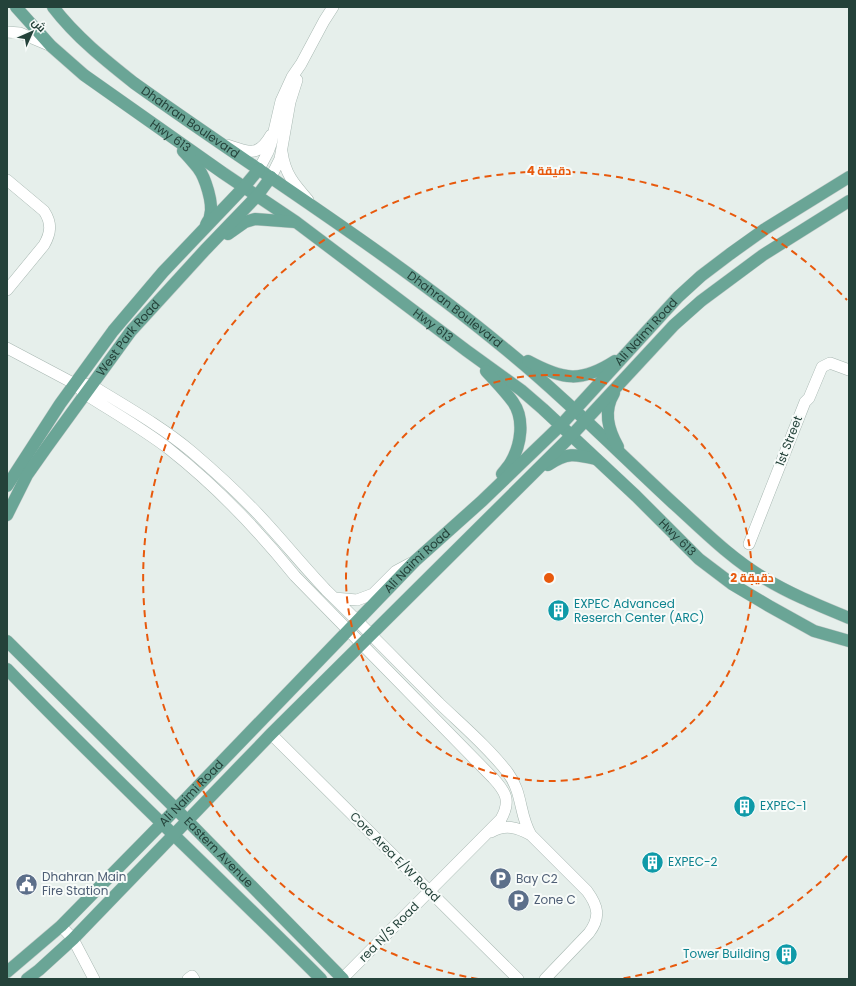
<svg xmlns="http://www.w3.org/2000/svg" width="856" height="986" viewBox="0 0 856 986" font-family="Poppins,Cairo,sans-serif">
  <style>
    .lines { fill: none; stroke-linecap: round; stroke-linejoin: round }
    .minor-casing { stroke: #a8b8b2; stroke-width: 12 }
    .major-casing { stroke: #c2cac8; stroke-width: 13 }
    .minor { stroke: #fff; stroke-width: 11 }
    .major { stroke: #6aa596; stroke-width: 12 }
    .ring { fill: none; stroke: #e8590c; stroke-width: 2; stroke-dasharray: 7 5 }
    .labels { text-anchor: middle; stroke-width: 4; stroke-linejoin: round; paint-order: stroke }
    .street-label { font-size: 12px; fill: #24423a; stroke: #f7fbf9 }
    .culture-label { font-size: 12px; fill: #0d838f; stroke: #f7fbf9; text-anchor: start }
    .service-label { font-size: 12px; fill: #4e5e75; stroke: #f7fbf9; text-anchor: start }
    .centre { fill: #e8590c; stroke: #f7fbf9; stroke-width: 2 }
    .ring-label { font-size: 12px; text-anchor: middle; font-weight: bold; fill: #e8590c; stroke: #f7fbf9; stroke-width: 4; stroke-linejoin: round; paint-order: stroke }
  </style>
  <rect width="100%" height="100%" fill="#e6efeb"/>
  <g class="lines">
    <defs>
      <path id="minor" d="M7 32 20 33 51 46
        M227 145C248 152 258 158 271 135
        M282 152C285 174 294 184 308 200
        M259 169 268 152 271 144 281 101 292 77 301 64 324 21 333 7
        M271 177 280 159 290 102 297 80
        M7 180 44 211C52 223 51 233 44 245L7 290
        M7 348 75 384 85 394C113 412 143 429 169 449 216 486 258 530 295 576L493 778C506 792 511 801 501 819L342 979
        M82 384 91 385C125 406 161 426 192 452 219 475 246 500 269 526 288 547 306 569 326 590 364 627 402 666 440 704 463 726 489 748 508 773 523 793 519 815 531 835L587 891C598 906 601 917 589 933L545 979
        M749 544 805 402 809 398 822 367 830 363 849 370
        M334 598 357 600 373 594 396 571 411 563
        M271 734 518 979
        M491 832C505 824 517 827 531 835
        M61 926 73 939 94 979
        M188 979 192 976 194 979"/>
      <g id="major">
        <path id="s1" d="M16 7 51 46 84 75 223 173 296 222 467 351 521 390 543 409 636 496 699 559 732 584 769 606 814 631 849 641"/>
        <path id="s2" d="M53 7C76 37 105 60 134 83 257 171 387 251 504 348 563 396 617 451 673 503 702 529 730 558 764 578 790 594 820 606 849 618"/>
        <path d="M183 151C188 156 193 162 198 168 205 177 214 204 210 216 210 219 207 222 206 225"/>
        <path d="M228 234 245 222 255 219 295 222"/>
        <path d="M528 361C563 380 581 383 615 361"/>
        <path d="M486 371C495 381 505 391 513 402 525 419 521 445 511 462 509 466 505 470 502 474"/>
        <path d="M614 393C603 411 608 429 618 447"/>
        <path d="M548 465C567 452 575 454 596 459"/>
        <path d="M7 486 60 404 113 331 163 272 244 187 259 169"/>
        <path id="s3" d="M7 515 27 475 46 448 131 331 205 250 257 196 271 177"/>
        <path id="s4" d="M7 641 176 809 343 979"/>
        <path d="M7 669C109 775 217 875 321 979"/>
        <path id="s5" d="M7 972 61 926 176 809 415 561 482 501 561 425 678 297 701 276 730 254 765 229 849 177"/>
        <path d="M27 979 39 970 73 939 271 734 571 436 674 325 701 301 763 255 849 201"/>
      </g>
    </defs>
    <!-- minor casing -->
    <use href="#minor" class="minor-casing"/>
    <!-- major casing -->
    <use href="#major" class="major-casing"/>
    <!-- minor -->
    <use href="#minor" class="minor"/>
    <!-- major -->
    <use href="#major" class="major"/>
  </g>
  <!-- distance rings -->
  <g class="ring">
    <circle cx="549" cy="578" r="203"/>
    <path d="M847 856A407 407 0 0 1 620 979M478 979A407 407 0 1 1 847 300"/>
  </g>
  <!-- icons -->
  <defs>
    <symbol id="building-disc" viewBox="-11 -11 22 22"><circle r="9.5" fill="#0f9aa8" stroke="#f7fbf9"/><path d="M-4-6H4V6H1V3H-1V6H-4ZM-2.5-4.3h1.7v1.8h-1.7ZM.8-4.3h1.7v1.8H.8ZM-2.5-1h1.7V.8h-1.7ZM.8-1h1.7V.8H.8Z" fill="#fff"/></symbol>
    <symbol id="parking-disc" viewBox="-11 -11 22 22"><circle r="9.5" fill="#5c6f8a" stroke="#f7fbf9"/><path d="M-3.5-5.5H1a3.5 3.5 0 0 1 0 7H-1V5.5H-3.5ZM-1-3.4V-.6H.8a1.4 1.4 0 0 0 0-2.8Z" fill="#fff"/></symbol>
    <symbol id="civic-disc" viewBox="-11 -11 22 22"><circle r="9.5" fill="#5c6f8a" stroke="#f7fbf9"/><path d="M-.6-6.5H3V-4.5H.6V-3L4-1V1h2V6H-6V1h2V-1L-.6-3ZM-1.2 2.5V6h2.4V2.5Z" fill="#fff"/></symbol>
  </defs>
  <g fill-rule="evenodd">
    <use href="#building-disc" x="546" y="598" width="25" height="25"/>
    <use href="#building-disc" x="732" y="794" width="25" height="25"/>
    <use href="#building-disc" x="640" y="850" width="25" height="25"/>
    <use href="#parking-disc" x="488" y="866" width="25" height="25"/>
    <use href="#civic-disc" x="14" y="872" width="25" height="25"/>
    <use href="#parking-disc" x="506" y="888" width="25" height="25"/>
    <use href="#building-disc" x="774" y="942" width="25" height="25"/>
  </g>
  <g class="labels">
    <!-- street labels -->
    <g class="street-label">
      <text dy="4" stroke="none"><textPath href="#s2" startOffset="180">Dhahran Boulevard</textPath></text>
      <text dy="4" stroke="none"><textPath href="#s1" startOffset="202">Hwy 613</textPath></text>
      <text dy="4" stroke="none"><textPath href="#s2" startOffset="504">Dhahran Boulevard</textPath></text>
      <text dy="4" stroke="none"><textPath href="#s1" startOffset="526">Hwy 613</textPath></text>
      <text dy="4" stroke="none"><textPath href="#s5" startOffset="905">Ali Naimi Road</textPath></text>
      <text dy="4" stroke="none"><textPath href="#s3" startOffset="215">West Park Road</textPath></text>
      <text transform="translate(789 441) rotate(-69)" y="4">1st Street</text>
      <text dy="4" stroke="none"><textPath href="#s1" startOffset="850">Hwy 613</textPath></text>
      <text dy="4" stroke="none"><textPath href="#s5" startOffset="581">Ali Naimi Road</textPath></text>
      <text dy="4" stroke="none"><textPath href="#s5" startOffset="257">Ali Naimi Road</textPath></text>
      <text dy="4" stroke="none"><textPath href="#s4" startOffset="299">Eastern Avenue</textPath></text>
      <text transform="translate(395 857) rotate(45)" y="4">Core Area E/W Road</text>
      <text transform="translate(389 932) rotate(-45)" y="4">rea N/S Road</text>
    </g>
    <!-- culture labels -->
    <g class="culture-label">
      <text x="574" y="608">EXPEC Advanced<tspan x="574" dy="14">Reserch Center (ARC)</tspan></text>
      <text x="760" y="810">EXPEC-1</text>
      <text x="668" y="866">EXPEC-2</text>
      <text x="770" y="958" text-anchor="end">Tower Building</text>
    </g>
    <!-- service labels -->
    <g class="service-label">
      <text x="42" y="881">Dhahran Main<tspan x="42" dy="14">Fire Station</tspan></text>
      <text x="516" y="883">Bay C2</text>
      <text x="534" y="904">Zone C</text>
    </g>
  </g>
  <circle cx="549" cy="578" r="6" class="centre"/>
  <g class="ring-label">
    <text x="549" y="175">4 دقيقة</text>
    <text x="752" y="582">2 دقيقة</text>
  </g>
  <!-- border -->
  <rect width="856" height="986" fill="none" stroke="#24423a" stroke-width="16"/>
  <!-- north arrow -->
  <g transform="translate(32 32) rotate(45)" stroke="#f7fbf9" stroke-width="3" paint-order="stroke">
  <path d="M0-3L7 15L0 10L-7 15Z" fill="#24423a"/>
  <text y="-6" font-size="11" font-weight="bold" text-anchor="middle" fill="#24423a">ش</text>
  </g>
</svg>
